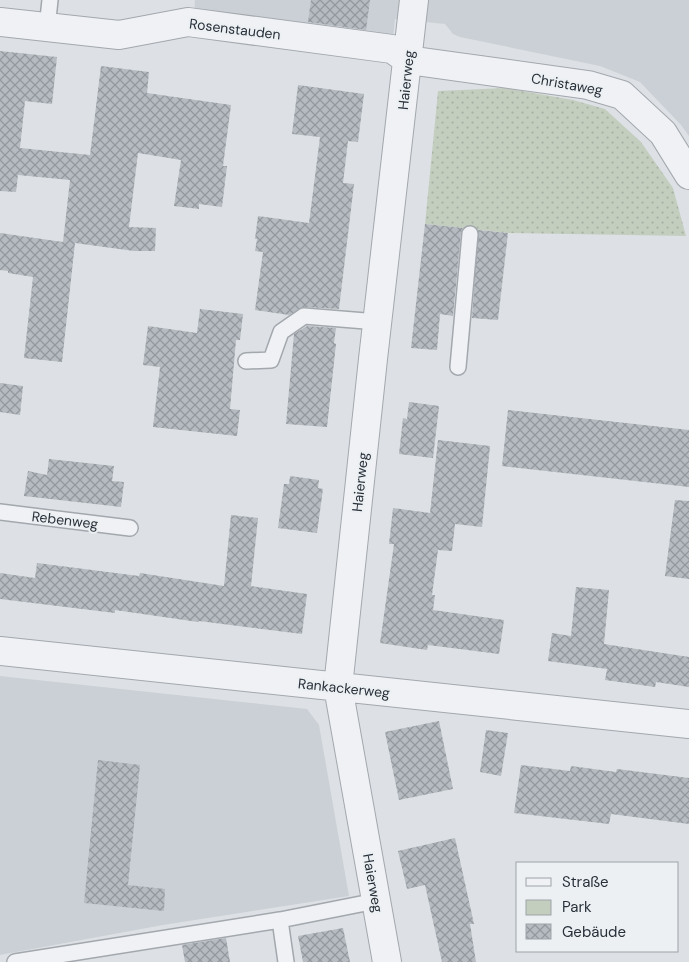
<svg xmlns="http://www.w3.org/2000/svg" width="689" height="962" viewBox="0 0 689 962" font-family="'DM Sans',sans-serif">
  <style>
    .built { fill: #cbd0d6 }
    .green { fill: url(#green-dots) }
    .building { fill: url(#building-cross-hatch) }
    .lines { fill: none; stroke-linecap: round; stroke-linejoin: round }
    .service-casing { stroke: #a3a8ae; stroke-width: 18 }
    .minor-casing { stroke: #a3a8ae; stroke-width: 30 }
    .service { stroke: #eff1f4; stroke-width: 15 }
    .minor { stroke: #eff1f4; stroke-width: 28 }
    .labels { text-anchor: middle; stroke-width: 4; stroke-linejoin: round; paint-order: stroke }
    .street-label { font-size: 14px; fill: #28303a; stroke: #ecf0f3 }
  </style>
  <defs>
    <pattern id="green-dots" width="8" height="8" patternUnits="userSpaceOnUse" patternTransform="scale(1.25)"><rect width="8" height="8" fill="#c4cebf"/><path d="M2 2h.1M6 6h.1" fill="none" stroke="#a8b1a5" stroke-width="1.8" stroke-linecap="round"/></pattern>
    <pattern id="building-cross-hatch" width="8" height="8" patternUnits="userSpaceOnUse" patternTransform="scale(1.25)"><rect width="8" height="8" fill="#b5bbc1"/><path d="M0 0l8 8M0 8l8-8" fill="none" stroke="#93989e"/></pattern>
  </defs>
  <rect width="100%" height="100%" fill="#dde1e5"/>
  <!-- built -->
  <path class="built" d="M195 0H689V136L681 125 640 82 600 66 460 37 453 34 445 24 395 19 392 47 194 19Z
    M0 676 307 709 319 725 349 896 163 925 0 955Z"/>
  <!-- green -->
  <path class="green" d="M505 88 573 100 605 109 641 142 673 188 686 236 508 233 425 224 438 91Z"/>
  <!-- building -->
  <path class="building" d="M311 0H370L366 30 308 22Z
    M0 51 57 57 52 104 25 101 20 148 90 155 101 66 149 72 147 93 231 105 223 166H227L222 207 199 204V209L174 206 181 160 138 153 129 227 156 228 155 251H134L75 243 62 362 24 358 33 277 8 273V271L0 270V233L63 242 70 180 18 175 16 192 0 191Z
    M298 85 364 94 358 142 348 141 343 183 354 184 339 309 304 307 289 315 255 310 263 252 255 251 257 239H255L258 216 309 223 320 137 292 134Z
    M425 224 463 228 461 233 453 316 440 314 437 350 411 348Z
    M478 230 508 233 498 320 472 318Z
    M200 309 243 314 240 340H236L230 409 240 410 237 436 153 427 160 367 143 365 148 326 197 333Z
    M307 326 336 328 334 343 336 344 327 427 286 424 294 334Z
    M0 383 23 386 20 415 0 412Z
    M409 402 439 406 433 458 399 454 403 418 407 419Z
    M508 410 689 430V487L502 466Z
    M438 440 490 446 482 527 455 524 452 551 438 550 432 595H435L433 610 504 620 499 654 428 645 427 650 380 643 394 544H389L393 508 430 513Z
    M49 459 114 466 112 481 124 482 121 507 24 496 28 471 47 475Z
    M290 476 319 480 318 488 323 489 317 533 278 528 284 484H289Z
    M675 500 689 501V579L665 576Z
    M231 515 258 518 251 586 307 594 302 634 199 621 198 622 115 610V613L0 599V573L35 578 37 563 139 576 140 573 224 586Z
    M576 587 609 590 604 644 689 657V687L656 682 655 687 605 680 607 669 548 661 552 633 571 636Z
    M439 721 453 789 399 800 385 732Z
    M486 730 508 733 501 776 480 772Z
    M98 760 140 765 128 885 165 889 164 911 84 903Z
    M521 765 570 771 571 766 616 772 617 769 689 778V824L611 814 609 824 514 813Z
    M455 838 474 924H470L476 962H442L425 885 407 889 398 851Z
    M343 928 350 962H303L298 936Z
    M226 938 230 962H185L182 945Z"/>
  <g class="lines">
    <defs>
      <path id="service" d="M47 28 50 0
        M246 361 271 360 281 332 304 316 378 322
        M458 367 470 234
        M0 512 130 528
        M280 920 286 962
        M15 962 280 920 376 901"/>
      <path id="minor" d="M0 22 119 35 188 22 392 49 408 60 588 85 622 95 663 133 689 175
        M0 651 689 724
        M387 962 338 687 373 359 414 0"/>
    </defs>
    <!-- service casing -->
    <use href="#service" class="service-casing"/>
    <!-- minor casing -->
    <use href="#minor" class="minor-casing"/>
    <!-- service -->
    <use href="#service" class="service"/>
    <!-- minor -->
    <use href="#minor" class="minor"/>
  </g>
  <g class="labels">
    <!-- street labels -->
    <g class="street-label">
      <text transform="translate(235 29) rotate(7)" y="5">Rosenstauden</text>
      <text transform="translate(406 80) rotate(-84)" y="5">Haierweg</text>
      <text transform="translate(567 84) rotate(10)" y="5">Christaweg</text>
      <text transform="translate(360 482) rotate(-84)" y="5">Haierweg</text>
      <text transform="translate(65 520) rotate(7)" y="5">Rebenweg</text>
      <text transform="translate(344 688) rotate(6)" y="5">Rankackerweg</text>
      <text transform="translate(373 883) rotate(80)" y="5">Haierweg</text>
    </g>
  </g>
  <!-- legend -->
  <rect x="516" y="862" width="162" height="90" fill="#ecf0f3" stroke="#9ea3a9"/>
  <rect x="526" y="878" width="25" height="8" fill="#eff1f4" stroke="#9ea3a9"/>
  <text x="562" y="887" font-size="15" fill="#28303a">Straße</text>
  <rect x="526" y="900" width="25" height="15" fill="#c4cebf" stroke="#9ea3a9"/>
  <text x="562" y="912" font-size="15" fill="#28303a">Park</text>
  <rect x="526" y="924" width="25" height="15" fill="url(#building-cross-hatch)" stroke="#9ea3a9"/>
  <text x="562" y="937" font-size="15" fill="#28303a">Gebäude</text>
</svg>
